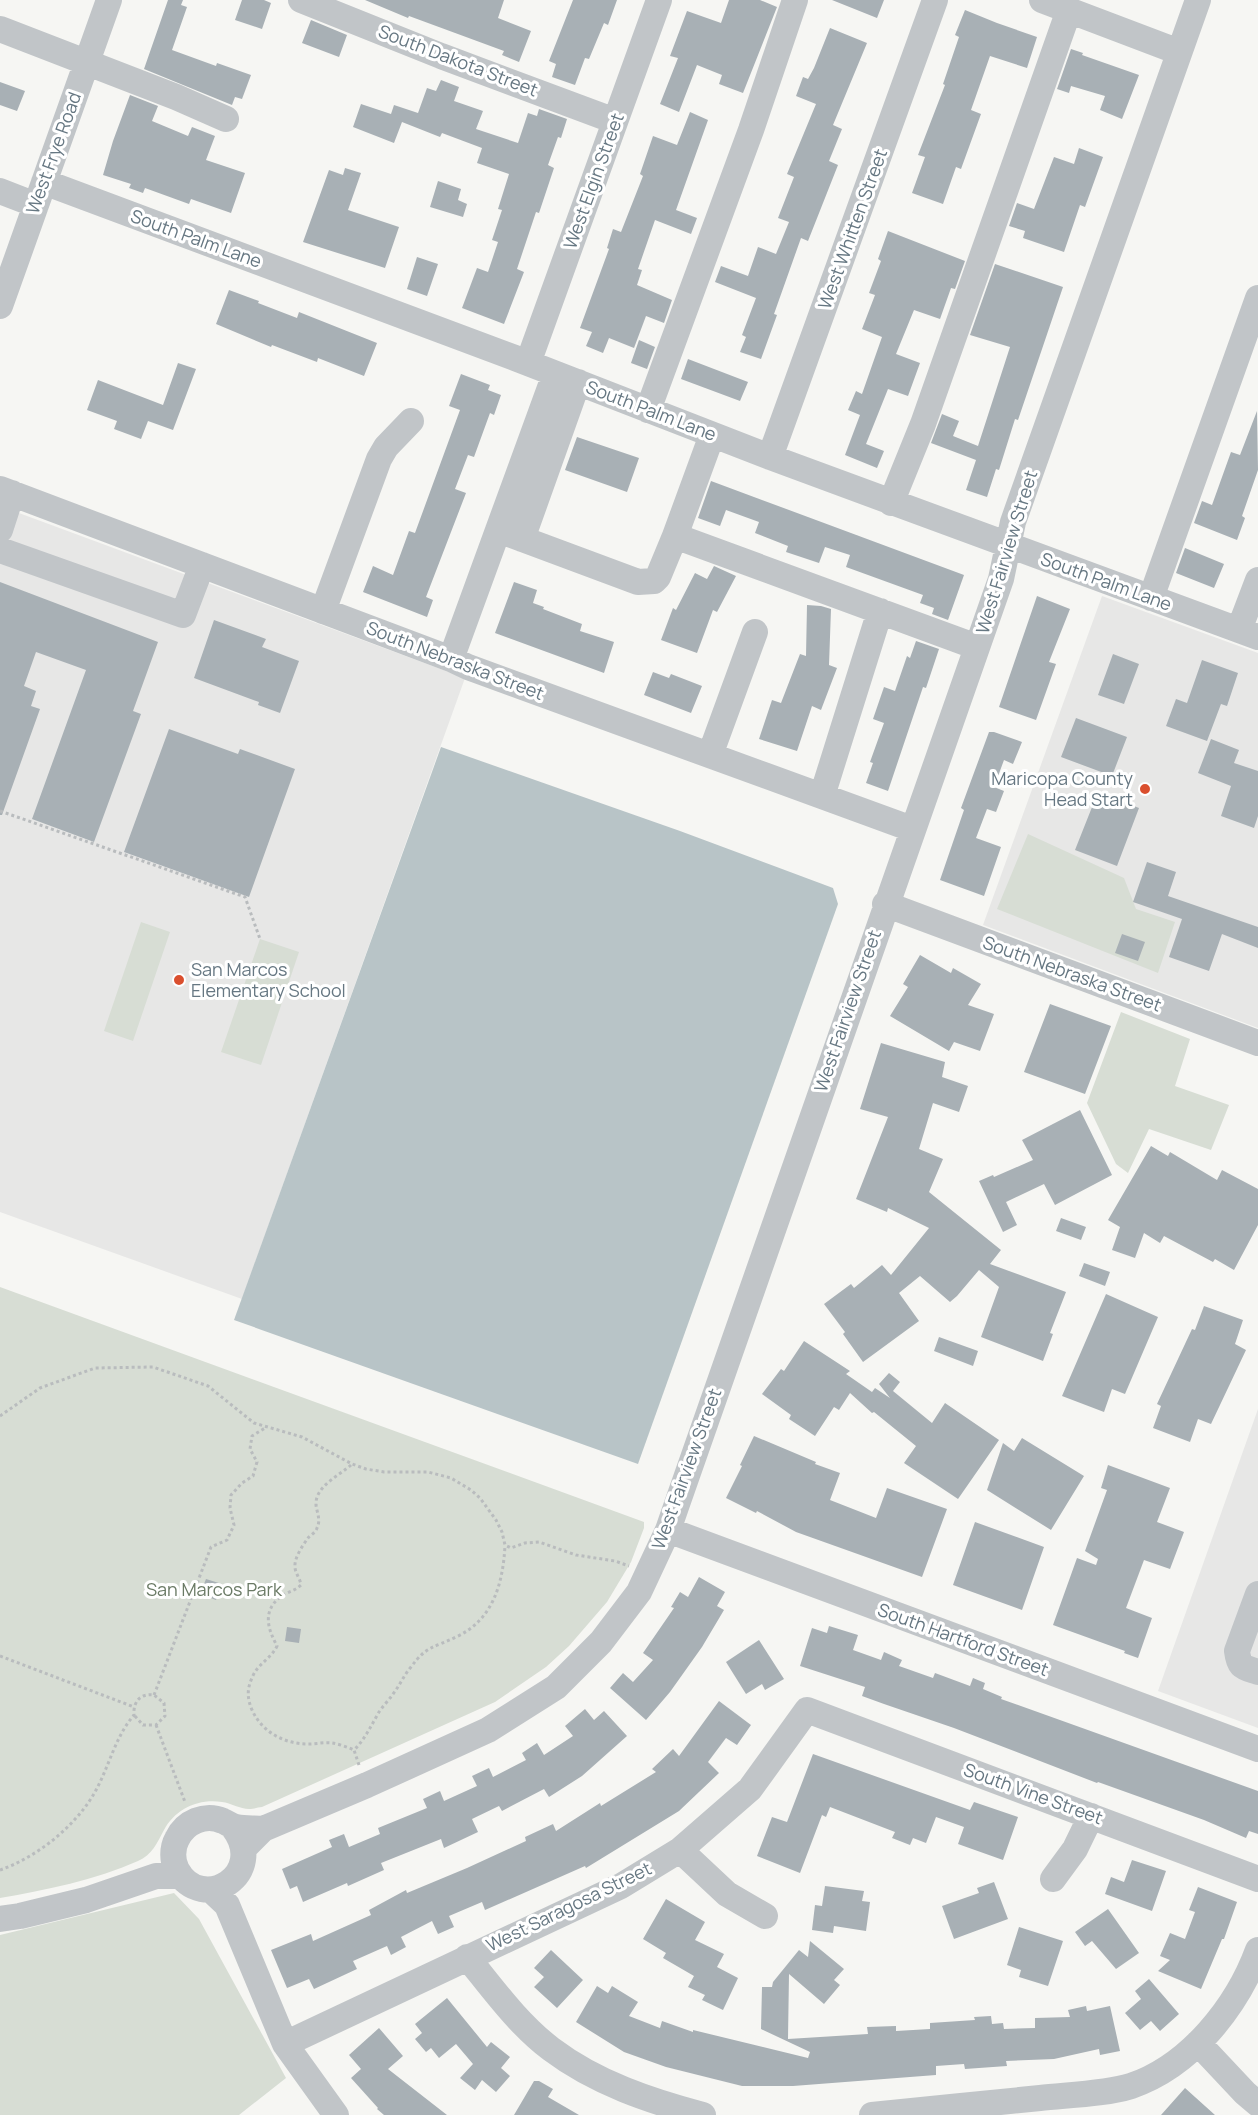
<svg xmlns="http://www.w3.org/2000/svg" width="1258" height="2115" viewBox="0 0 1258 2115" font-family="Manrope,sans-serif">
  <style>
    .built { fill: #e7e7e6 }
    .green { fill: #d7ddd4 }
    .water { fill: #b8c4c7 }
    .building { fill: #a8b0b5 }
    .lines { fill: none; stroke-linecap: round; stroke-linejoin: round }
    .path { stroke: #b9bcbe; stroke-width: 3; stroke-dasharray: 3 3; stroke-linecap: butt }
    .minor { stroke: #c1c5c8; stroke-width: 26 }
    .poi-dot { fill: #da4f2e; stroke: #fff; stroke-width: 2 }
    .labels { text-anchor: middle; stroke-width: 6; stroke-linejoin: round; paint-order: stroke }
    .street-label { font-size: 18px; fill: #667782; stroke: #fff }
    .poi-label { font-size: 18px; fill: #667782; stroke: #fff; text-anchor: end }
    .park-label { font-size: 18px; fill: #6a7a65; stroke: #fff }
  </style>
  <rect width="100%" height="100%" fill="#f6f6f3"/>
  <!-- built -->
  <path class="built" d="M0 506 465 678 242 1299 0 1212Z
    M1102 596 1258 653V1028L983 925Z
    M1258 1409V1728L1158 1691Z"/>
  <!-- green -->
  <path class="green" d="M1028 834 1124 878 1136 909 1175 922 1158 973 997 909Z
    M141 922 170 932 133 1041 104 1031Z
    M260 939 299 952 261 1065 221 1052Z
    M1121 1012 1190 1039 1175 1086 1229 1105 1211 1150 1149 1129 1128 1173 1116 1164 1087 1103Z
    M0 1287 644 1522V1528L631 1562 607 1602 569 1646 546 1667 495 1702 262 1807C258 1807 254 1809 249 1809 240 1809 231 1803 222 1802 199 1798 175 1809 164 1830 157 1843 152 1855 138 1861 95 1880 46 1890 0 1898Z
    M174 1893 199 1919 286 2078 239 2115H0V1935Z"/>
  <!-- water -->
  <path class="water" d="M441 747 680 831 833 888 838 904 638 1464 234 1320Z"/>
  <!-- building -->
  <path class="building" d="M168 0H183L181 5 187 7 172 50 216 66 217 63 251 75 242 99 235 97 232 105 144 69Z
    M242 0H264L271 3 262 29 235 20Z
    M365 0H504L498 18 531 31 519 62 502 55 504 51 409 16 408 18Z
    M573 0H617L608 25 604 23 589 59 585 58 575 85 552 77 556 64 549 61Z
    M729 0H760L777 7 743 93 719 84 722 75 697 65 679 112 660 104 678 58 670 56 687 11 721 23Z
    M832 0H884L877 18Z
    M965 10 997 23 1037 37 1027 68 990 56 971 110 981 114 961 169 956 167 943 204 912 193 925 157 918 155 945 85 943 84 959 37 955 35Z
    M311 20 347 35 339 57 302 43Z
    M830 28 867 43 833 125 842 129 829 161 838 165 808 241 801 238 774 314 777 315 761 359 740 352 746 337 742 335 756 298 715 282 721 266 748 276 758 247 776 254 789 222 778 218 794 177 787 174 816 104 796 96 803 77 808 79 814 68Z
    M1071 49 1083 53 1082 55 1139 75 1122 119 1100 110 1105 96 1071 86 1069 93 1057 89Z
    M441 80 459 87 454 101 483 111 476 129 518 143 528 113 537 116 539 109 567 119 561 138 558 137 548 165 554 168 539 213 536 212 517 269 524 272 504 324 462 308 477 268 488 272 498 242 492 240 502 210 498 209 509 174 477 163 482 148 442 133 440 137 402 122 394 143 353 127 361 104 391 114 394 105 418 113 427 88 436 91Z
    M0 82 25 91 17 111 0 105Z
    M130 95 158 106 152 121 188 136 192 127 215 136 206 160 245 173 231 213 191 199 189 204 145 188 143 193 129 188 131 184 103 175 113 141Z
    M690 112 708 120 676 210 697 218 691 234 655 220 638 269 642 270 637 285 672 300 664 323 646 316 634 348 609 338 603 353 586 346 592 332 580 328 609 249 607 248 613 229 621 232 643 176 640 174 653 136 677 145Z
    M1079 148 1103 157 1085 207 1080 205 1064 252 1023 238 1025 231 1009 226 1017 203 1034 209 1054 157 1074 164Z
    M345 168 361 173 348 210 399 227 385 268 303 242 329 170 343 175Z
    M438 181 461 189 458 200 467 204 463 217 430 207Z
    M888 231 965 261 955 289 951 288 940 319 914 310 896 354 920 363 908 396 888 389 866 444 884 451 877 468 845 455 860 415 848 410 856 391 862 394 882 337 862 329 875 295 869 293 881 261 878 259Z
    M417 257 438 264 427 296 407 289Z
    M995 264 1063 287 1018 420 1015 419 999 470 996 469 987 497 966 490 976 460 931 443 942 414 959 421 953 436 978 446 1010 347 970 335Z
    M229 290 259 301 258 303 297 318 299 312 377 343 364 376 318 358 317 362 272 345 271 347 216 324Z
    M639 340 655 347 647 369 631 363Z
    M688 359 748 382 740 401 681 379Z
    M178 363 196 369 173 430 148 421 141 439 114 429 117 421 87 410 98 380 163 405Z
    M461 374 490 385 488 390 501 395 494 415 490 413 474 457 468 455 455 489 466 493 426 597 433 600 427 617 363 592 373 566 393 575 409 531 415 533 460 410 449 406Z
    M1257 411 1258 470 1242 516 1245 518 1237 540 1194 523 1202 501 1212 505 1231 452 1240 455Z
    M577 437 639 458 627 492 565 470Z
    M711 481 964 575 948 620 932 614 934 608 920 603 923 595 846 567 850 555 825 547 819 563 786 552 788 546 755 533 759 522 726 510 720 526 698 518Z
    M1185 548 1224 564 1214 588 1176 573Z
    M714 566 736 576 717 612 713 610 697 653 661 640 673 608 676 610 695 573 707 579Z
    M0 582 158 642 133 711 141 714 94 842 32 819 86 670 36 652 24 686 36 691 31 706 40 709 2 815H0Z
    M514 582 537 590 533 603 544 607 543 609 582 624 580 631 614 642 604 673 495 633Z
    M1037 596 1070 609 1049 662 1056 664 1036 720 999 707Z
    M807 605 821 606 831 609 829 665 837 668 821 710 812 706 797 751 759 739 772 700 781 703 800 654 806 656Z
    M214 620 266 639 262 647 299 661 280 713 258 705 259 702 194 678Z
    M916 641 939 649 926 688 923 687 888 791 866 783 873 763 870 762 884 723 873 719 884 687 895 691 907 656 910 658Z
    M1113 654 1139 664 1124 704 1098 695Z
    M1202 660 1238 673 1227 706 1221 704 1207 741 1166 726 1176 699 1187 703Z
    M653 672 669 678 671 674 702 686 691 713 644 695Z
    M1076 718 1127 737 1112 776 1061 757Z
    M169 729 238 754 240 749 295 769 249 897 124 852Z
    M989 732H994L1022 742 1013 764 1004 760 994 787 1004 791 996 812 987 809 976 838 1001 847 984 896 940 880 964 810 961 808Z
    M1211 739 1239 750 1234 763 1258 771V816L1254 828 1221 816 1231 786 1198 773Z
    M1098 792 1139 808 1117 866 1075 850Z
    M1147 862 1176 872 1168 896 1258 927V948L1222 934 1209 971 1169 957 1182 919 1133 902Z
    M1122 934 1145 942 1138 961 1115 953Z
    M920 955 951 973 953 968 981 984 968 1005 994 1014 980 1051 954 1042 949 1051 890 1016 908 987 903 984Z
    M1050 1004 1111 1026 1085 1094 1024 1072Z
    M881 1043 945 1062 942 1077 968 1086 959 1112 933 1103 919 1149 943 1159 929 1192 1001 1250 990 1264 1066 1292 1050 1333 1053 1334 1043 1361 981 1337 999 1287 979 1270 957 1296 950 1302 920 1276 899 1293 919 1321 863 1362 843 1334 845 1332 824 1304 851 1284 854 1288 882 1265 891 1275 929 1228 888 1208 887 1212 856 1199 888 1117 860 1109Z
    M1080 1110 1112 1175 1055 1205 1044 1184 1006 1202 1017 1225 1003 1232 979 1181 993 1175 994 1177 1033 1160 1022 1140Z
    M1151 1146 1168 1156 1170 1152 1217 1180 1222 1170 1258 1189V1225L1234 1270 1215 1259 1213 1262 1164 1236 1160 1243 1144 1233 1135 1258 1112 1250 1120 1227 1108 1220Z
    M1061 1218 1086 1227 1081 1240 1056 1231Z
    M1084 1263 1110 1272 1105 1286 1079 1276Z
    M1106 1294 1158 1317 1125 1394 1112 1389 1104 1412 1062 1396Z
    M1204 1306 1243 1320 1235 1344 1246 1350 1211 1424 1198 1419 1190 1442 1153 1428 1161 1406 1157 1404 1192 1329 1195 1330Z
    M939 1337 978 1351 973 1366 934 1351Z
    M804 1341 850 1371 846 1374 872 1392 875 1388 890 1398 879 1384 889 1373 900 1382 893 1391 932 1423 945 1403 999 1440 958 1499 904 1463 916 1446 874 1412 872 1413 850 1393 839 1410 834 1407 815 1436 789 1419 791 1415 762 1394 781 1369 784 1371Z
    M754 1436 816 1462 815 1464 840 1473 830 1500 876 1518 887 1488 947 1509 922 1577 796 1532 757 1511 756 1513 726 1498 742 1466 740 1465Z
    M1022 1438 1084 1476 1051 1530 987 1490 1003 1443 1014 1451Z
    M1108 1465 1170 1488 1157 1522 1184 1532 1170 1569 1144 1560 1126 1608 1152 1618 1138 1658 1124 1653 1125 1651 1053 1625 1077 1558 1096 1565 1098 1559 1085 1551 1107 1490 1101 1488Z
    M975 1522 1044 1547 1022 1610 953 1585Z
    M699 1577 725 1592 717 1606 724 1610 702 1647 670 1692 646 1720 610 1688 623 1673 633 1682 653 1660 643 1653 674 1608 671 1607 680 1592 688 1597Z
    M206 1579 222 1584 216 1600 200 1594Z
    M829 1626 858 1635 853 1650 881 1660 884 1652 902 1660 899 1666 933 1678 935 1673 970 1686 973 1678 985 1683 983 1689 1002 1697 1001 1699 1258 1791V1834L1249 1831 1246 1838 1204 1820 1098 1782 1097 1783 954 1728 884 1704 862 1696 865 1687 800 1666 812 1628 827 1633Z
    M287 1627 301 1629 299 1643 285 1641Z
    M759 1640 784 1679 765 1690 762 1684 746 1694 726 1662Z
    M719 1701 751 1725 737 1745 726 1738 708 1762 719 1773 679 1811 586 1868 585 1866 485 1910 482 1902 449 1916 454 1927 438 1934 432 1921 401 1937 406 1947 391 1955 387 1946 353 1961 357 1969 314 1989 309 1979 287 1988 271 1950 311 1934 313 1941 371 1915 369 1910 406 1890 407 1893 467 1868 526 1841 525 1837 553 1824 556 1831 600 1803 601 1806 656 1772 652 1769 673 1749 679 1756Z
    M585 1709 594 1720 604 1711 627 1736 582 1776 549 1797 544 1789 502 1811 499 1806 472 1819 478 1832 444 1848 441 1839 381 1863 384 1870 348 1886 347 1883 303 1902 297 1886 290 1889 282 1869 332 1847 329 1840 344 1834 349 1847 380 1834 378 1828 427 1808 423 1799 440 1791 444 1801 477 1786 472 1776 489 1768 493 1777 526 1760 522 1753 537 1743 544 1755 573 1736 565 1726Z
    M813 1754 970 1810 974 1802 1018 1817 1003 1860 958 1844 964 1827 936 1817 926 1843 913 1838 910 1845 892 1838 895 1832 830 1807 826 1817 822 1815 800 1873 757 1856 772 1817 787 1822Z
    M1132 1860 1166 1871 1152 1911 1105 1894 1111 1877 1124 1882Z
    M994 1882 1008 1919 954 1939 942 1906 979 1893 977 1888Z
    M825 1886 864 1891 862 1901 870 1902 866 1931 834 1926 833 1933 812 1930 815 1905 822 1906Z
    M1198 1887 1237 1902 1224 1939H1222L1201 1989 1158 1971 1170 1960 1160 1956 1170 1933 1185 1939 1195 1912 1189 1910Z
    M666 1899 705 1922 695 1940 724 1954 717 1967 738 1978 723 2010 702 2000 705 1995 688 1987 694 1976 663 1958 666 1953 643 1939Z
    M1108 1909 1139 1953 1116 1969 1092 1941 1085 1946 1075 1932Z
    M1019 1927 1063 1941 1048 1986 1019 1977 1021 1970 1007 1965Z
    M810 1941 844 1969 834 1980 840 1985 824 2004 789 1974 788 2039 868 2034 867 2027 896 2026V2031L930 2029V2023L975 2020 974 2017 991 2016 992 2024 1003 2023 1004 2029 1035 2028V2018L1070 2017 1068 2010 1086 2006 1087 2011 1110 2006 1120 2051 1100 2055 1099 2049 1054 2059 1006 2061 1007 2066 965 2069 964 2064 936 2066V2075L793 2086H742L666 2067 624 2052 576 2022 597 1986 608 1993 612 1986 638 2002 629 2016 660 2028 662 2021 693 2032V2030L808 2058 810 2052 761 2029 762 1987H772L773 1982 799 1950 808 1957Z
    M551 1950 583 1980 557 2008 534 1987 544 1977 534 1968Z
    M1149 1979 1179 2014 1160 2031 1151 2021 1140 2030 1125 2013 1141 1999 1135 1991Z
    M447 1998 487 2047 491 2042 510 2057 501 2068 510 2076 496 2092 482 2080 475 2090 460 2078 473 2064 456 2044 439 2058 431 2048 426 2052 415 2039 422 2033 415 2024Z
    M379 2028 403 2056 388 2069 447 2115H384L377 2109 378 2108 351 2078 361 2069 349 2055Z
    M534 2081H539L553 2089 548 2097 579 2115H514Z
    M1185 2088 1215 2115H1161Z"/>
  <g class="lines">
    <!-- path -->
    <path class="path" d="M0 811 245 897 260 939
      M0 1416 40 1388 95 1368 153 1367 208 1386 254 1423 302 1437 352 1464 366 1469 384 1472H428L451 1478 471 1490 480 1498 496 1520 502 1532 505 1545 511 1548 525 1543 539 1542 576 1555 615 1561 629 1566
      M351 1465C339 1476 315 1486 316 1505 317 1513 321 1520 317 1528 316 1532 311 1535 308 1538 303 1545 294 1558 295 1567 295 1573 300 1578 301 1585 295 1591 287 1592 280 1597 262 1612 268 1629 277 1646 271 1659 257 1664 252 1678 247 1689 247 1698 252 1710 262 1732 284 1744 308 1744 316 1744 324 1742 332 1743 339 1744 347 1747 354 1750
      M0 1656 134 1707
      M154 1695 211 1547 227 1540 234 1525 230 1508 231 1495 242 1483 253 1476 257 1462 250 1449 252 1436 265 1428
      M156 1725 185 1802
      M359 1765 354 1750C365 1739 371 1726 379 1712 383 1706 389 1700 393 1694 400 1685 404 1675 411 1667 427 1645 434 1648 456 1637 493 1620 503 1584 505 1545
      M0 1870C37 1857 75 1827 95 1792 109 1767 115 1737 134 1715 133 1701 141 1693 154 1695L164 1703 165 1716 156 1725H143L134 1715"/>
    <!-- minor -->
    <path class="minor" d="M301 0 441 56 615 121
      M1042 0 1179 52
      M0 29 176 97 226 119
      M44 182 515 358 770 457 1258 637
      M0 191 36 205
      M0 306 109 0
      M528 363 659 0
      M648 410 751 130 795 0
      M712 435 675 536 977 647
      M770 457 935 0
      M0 489 451 659 468 667 912 829
      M891 503 923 424 1069 10
      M0 530 12 493
      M498 530 638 582 654 581 658 577 675 536
      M522 539 578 382
      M0 550 183 615 202 565
      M1151 598 1258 298
      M323 611 379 459 386 447 411 421
      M1239 630 1258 580
      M451 659 555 374
      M710 755 755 632
      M822 796 880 611
      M885 904 1258 1043
      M668 1530 1258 1749
      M1258 1594 1237 1651C1239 1668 1243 1667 1258 1672
      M233 1827C269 1874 202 1915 177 1870 172 1861 172 1848 177 1839 185 1822 205 1813 223 1821 228 1823 231 1826 236 1827 245 1829 254 1828 263 1829
      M244 1848 263 1829 367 1785 488 1730 556 1687 601 1642 639 1592 668 1530 677 1504 1001 579 1013 522 1198 0
      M680 1850 727 1894 765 1916
      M1053 1879 1075 1849 1091 1816
      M211 1890 227 1905 285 2044 336 2115
      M0 1919 20 1916 86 1900 156 1876H180
      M467 1957C493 1989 518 2024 551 2049 596 2083 650 2101 703 2115
      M1198 2043 1245 2093 1258 2104
      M285 2044 621 1886 680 1850 750 1789 807 1710 1258 1879
      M872 2115C928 2109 984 2104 1040 2098 1066 2095 1106 2094 1131 2086 1190 2066 1237 2007 1258 1950"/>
  </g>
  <!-- markers -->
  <g class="poi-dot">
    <circle cx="1145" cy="789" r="6"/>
    <circle cx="179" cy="980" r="6"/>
  </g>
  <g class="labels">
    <!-- street labels -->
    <g class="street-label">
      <text transform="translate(458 61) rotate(21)" y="6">South Dakota Street</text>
      <text transform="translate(54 153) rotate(-70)" y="6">West Frye Road</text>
      <text transform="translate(594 181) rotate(-70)" y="6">West Elgin Street</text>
      <text transform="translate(853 229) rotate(-70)" y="6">West Whitten Street</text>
      <text transform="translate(196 239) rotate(20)" y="6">South Palm Lane</text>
      <text transform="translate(651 411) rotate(21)" y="6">South Palm Lane</text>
      <text transform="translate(1007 552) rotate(-73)" y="6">West Fairview Street</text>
      <text transform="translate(1106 582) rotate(20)" y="6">South Palm Lane</text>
      <text transform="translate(455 661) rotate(21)" y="6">South Nebraska Street</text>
      <text transform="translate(1072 974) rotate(20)" y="6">South Nebraska Street</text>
      <text transform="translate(848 1011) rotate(-71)" y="6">West Fairview Street</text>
      <text transform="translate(687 1469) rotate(-70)" y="6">West Fairview Street</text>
      <text transform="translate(963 1640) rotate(20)" y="6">South Hartford Street</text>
      <text transform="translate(1033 1794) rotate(20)" y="6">South Vine Street</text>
      <text transform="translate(569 1907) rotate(-26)" y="6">West Saragosa Street</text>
    </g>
    <!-- poi labels -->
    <g class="poi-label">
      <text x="1133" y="785">Maricopa County<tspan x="1133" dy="21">Head Start</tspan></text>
      <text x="191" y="976" text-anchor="start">San Marcos<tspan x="191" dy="21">Elementary School</tspan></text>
    </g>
    <!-- park labels -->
    <g class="park-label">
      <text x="214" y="1596">San Marcos Park</text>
    </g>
  </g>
</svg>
